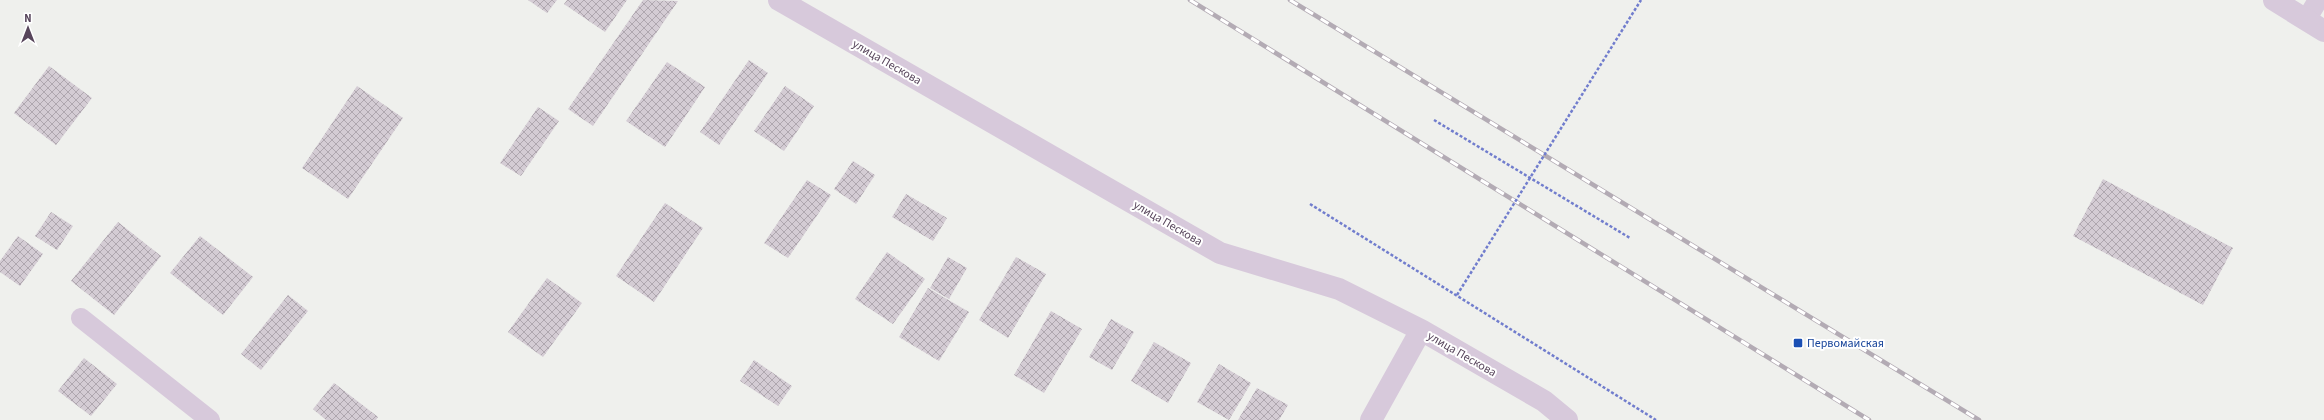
<svg xmlns="http://www.w3.org/2000/svg" width="2324" height="420" viewBox="0 0 2324 420" font-family="'Source Sans 3',sans-serif">
  <style>
    .building { fill: url(#building-cross-hatch) }
    .lines { fill: none; stroke-linecap: round; stroke-linejoin: round }
    .path { stroke: #717dcd; stroke-width: 2.5; stroke-dasharray: 3 2; stroke-linecap: butt }
    .lane { stroke: #d7c9db; stroke-width: 20 }
    .street { stroke: #d7c9db; stroke-width: 22 }
    .rail-casing { stroke: #b3abb4; stroke-width: 4.5 }
    .rail { stroke: #fff; stroke-width: 3; stroke-dasharray: 9; stroke-linecap: butt }
    .path-bridge { stroke: #717dcd; stroke-width: 2.5; stroke-dasharray: 3 2; stroke-linecap: butt }
    .transit-dot { fill: #1a4fb4; stroke: #fff; stroke-width: 1.5 }
    .labels { text-anchor: middle; stroke-width: 4; stroke-linejoin: round; paint-order: stroke }
    .street-label { font-size: 12px; fill: #57455b; stroke: #fff }
    .transit-label { font-size: 12px; fill: #164399; stroke: #fff; text-anchor: start }
  </style>
  <defs>
    <pattern id="building-cross-hatch" width="8" height="8" patternUnits="userSpaceOnUse"><rect width="8" height="8" fill="#d4ccd4"/><path d="M0 0l8 8M0 8l8-8" fill="none" stroke="#afa7af"/></pattern>
  </defs>
  <rect width="100%" height="100%" fill="#eff0ed"/>
  <!-- building -->
  <path class="building" d="M528 0H557L547 13Z
    M567 0H627L605 32 564 4Z
    M643 0 678 1 593 126 568 109Z
    M749 60 768 73 719 145 700 132Z
    M667 62 705 87 665 147 626 121Z
    M49 66 92 98 56 145 14 113Z
    M357 86 403 118 348 199 302 168Z
    M785 86 814 106 784 151 754 131Z
    M538 107 559 121 521 176 500 163Z
    M853 161 875 175 856 204 834 189Z
    M2103 179 2233 248 2203 305 2073 236Z
    M807 180 831 195 788 258 764 243Z
    M906 194 947 218 933 241 892 217Z
    M665 203 703 228 654 302 616 276Z
    M51 212 73 226 57 250 35 236Z
    M118 222 161 256 114 315 71 281Z
    M18 236 43 254 20 286 0 272V261Z
    M200 236 253 277 223 315 170 273Z
    M887 252 925 279 893 324 855 299Z
    M948 257 967 268 949 299 930 288Z
    M1016 257 1046 274 1008 338 979 320Z
    M547 278 582 303 543 357 508 332Z
    M928 288 969 312 939 361 899 337Z
    M288 295 308 311 261 370 241 354Z
    M1051 311 1082 329 1044 393 1014 375Z
    M1111 319 1134 332 1112 370 1089 357Z
    M1154 342 1191 363 1168 403 1131 381Z
    M84 358 117 384 91 416 58 391Z
    M754 360 792 386 778 406 740 381Z
    M1219 364 1251 383 1229 420 1197 402Z
    M334 383 378 417 376 420H326L313 409Z
    M1257 388 1288 405 1279 420H1238Z"/>
  <g class="lines">
    <!-- path -->
    <path class="path" d="M1434 120 1630 238
      M1310 204 1656 420"/>
    <!-- lane -->
    <path class="lane" d="M2306 20 2318 0
      M81 318 210 420"/>
    <!-- street -->
    <path class="street" d="M779 0 1220 253 1339 289 1421 330 1544 401 1567 420
      M2274 0 2324 31
      M1371 420 1421 330"/>
    <defs>
      <path id="rail" d="M1190 0 1869 420
        M1290 0 1979 420"/>
    </defs>
    <!-- rail casing -->
    <use href="#rail" class="rail-casing"/>
    <!-- rail -->
    <use href="#rail" class="rail"/>
    <!-- path-bridge -->
    <path class="path-bridge" d="M1457 295 1641 0"/>
  </g>
  <!-- markers -->
  <rect class="transit-dot" x="1793" y="338" width="10" height="10" rx="2"/>
  <g class="labels">
    <!-- street labels -->
    <g class="street-label">
      <text transform="translate(887 62) rotate(30)" y="4">улица Пескова</text>
      <text transform="translate(1168 223) rotate(30)" y="4">улица Пескова</text>
      <text transform="translate(1462 354) rotate(30)" y="4">улица Пескова</text>
    </g>
    <!-- transit labels -->
    <g class="transit-label">
      <text x="1807" y="347">Первомайская</text>
    </g>
  </g>
  <!-- north arrow -->
  <g transform="translate(28 28)" stroke="#ffffff" stroke-width="3" paint-order="stroke">
  <path d="M0-3L7 15L0 10L-7 15Z" fill="#57455b"/>
  <text y="-6" font-size="11" font-weight="bold" text-anchor="middle" fill="#57455b">N</text>
  </g>
</svg>
